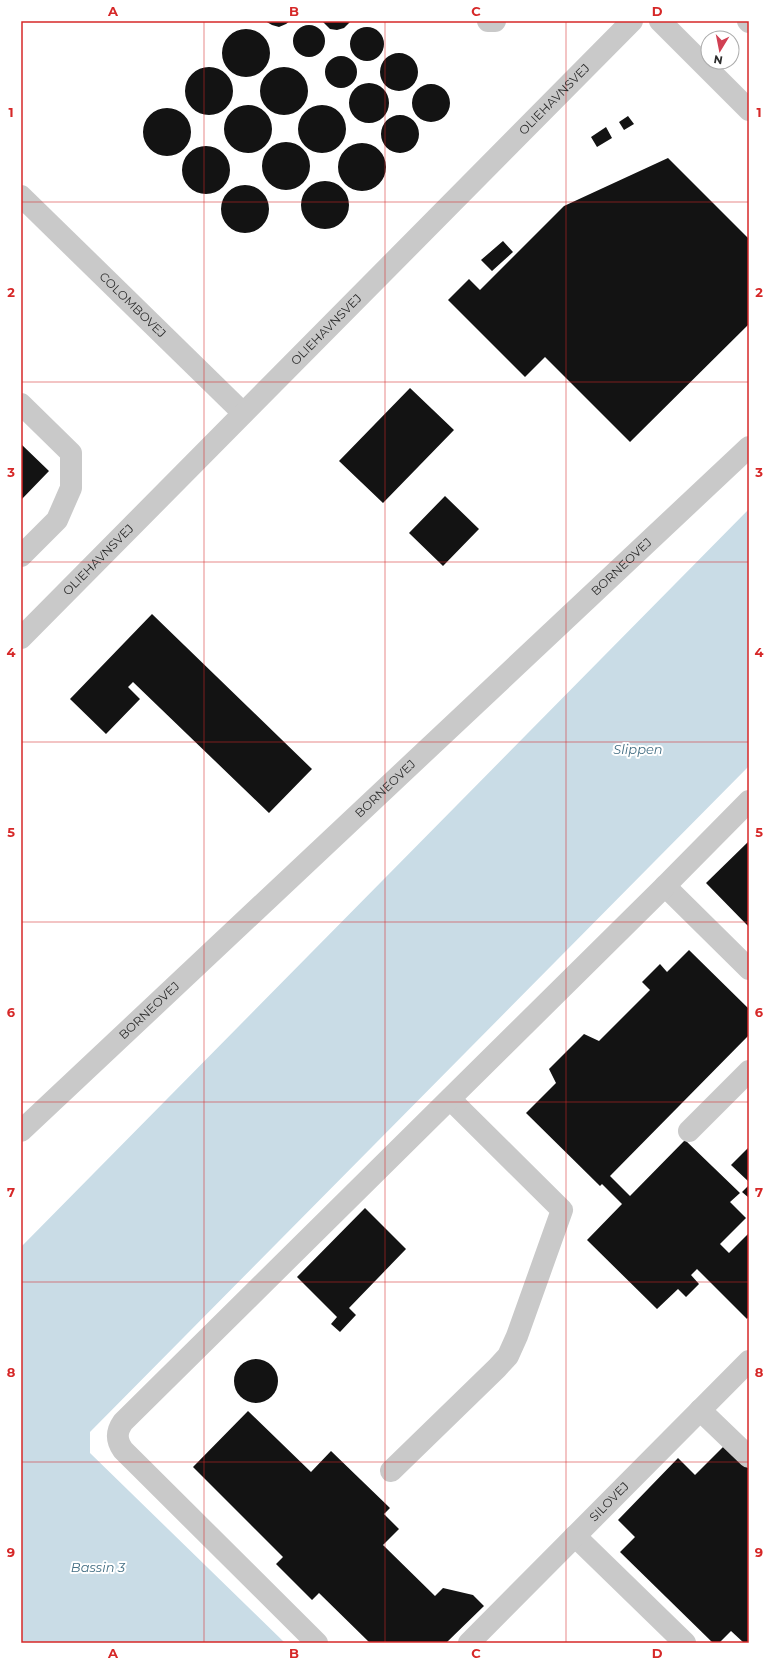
<svg xmlns="http://www.w3.org/2000/svg" width="770" height="1664" viewBox="0 0 770 1664" font-family="Montserrat,sans-serif">
  <style>
    .water { fill: #c9dce6 }
    .building { fill: #131313 }
    .lines { fill: none; stroke-linecap: round; stroke-linejoin: round }
    .minor { stroke: #c9c9c9; stroke-width: 22 }
    .grid { fill: none; stroke: #d62828; stroke-width: 1; stroke-opacity: 0.55 }
    .labels { text-anchor: middle; stroke-width: 4; stroke-linejoin: round; paint-order: stroke }
    .street-label { font-size: 12px; fill: #2c2c2c; stroke: #fff }
    .water-label { font-size: 13px; font-style: italic; fill: #446f84; stroke: #fff }
    .neatline { fill: none; stroke: #d62828; stroke-width: 1.5 }
    .grid-label { font-size: 13px; text-anchor: middle; font-weight: bold; fill: #d62828 }
  </style>
  <rect width="100%" height="100%" fill="#fff"/>
  <!-- water -->
  <path class="water" d="M749 509V766L90 1432V1453L285 1643H21V1247Z"/>
  <!-- building -->
  <path class="building" d="M265 21H290L286 24 279 27 272 25Z
    M322 21H351L344 28 337 30 330 29Z
    M293 41a16 16 0 1 1 32 0a16 16 0 1 1-32 0Z
    M350 44a17 17 0 1 1 34 0a17 17 0 1 1-34 0Z
    M222 53a24 24 0 1 1 48 0a24 24 0 1 1-48 0Z
    M380 72a19 19 0 1 1 38 0a19 19 0 1 1-38 0Z
    M325 72a16 16 0 1 1 32 0a16 16 0 1 1-32 0Z
    M260 91a24 24 0 1 1 48 0a24 24 0 1 1-48 0Z
    M185 91a24 24 0 1 1 48 0a24 24 0 1 1-48 0Z
    M349 103a20 20 0 1 1 40 0a20 20 0 1 1-40 0Z
    M412 103a19 19 0 1 1 38 0a19 19 0 1 1-38 0Z
    M298 129a24 24 0 1 1 48 0a24 24 0 1 1-48 0Z
    M224 129a24 24 0 1 1 48 0a24 24 0 1 1-48 0Z
    M143 132a24 24 0 1 1 48 0a24 24 0 1 1-48 0Z
    M381 134a19 19 0 1 1 38 0a19 19 0 1 1-38 0Z
    M628 116 634 124 624 130 619 122Z
    M606 127 612 138 597 147 591 137Z
    M262 166a24 24 0 1 1 48 0a24 24 0 1 1-48 0Z
    M338 167a24 24 0 1 1 48 0a24 24 0 1 1-48 0Z
    M182 170a24 24 0 1 1 48 0a24 24 0 1 1-48 0Z
    M668 158 749 239V324L630 442 545 357 525 377 448 300 469 279 480 290 564 206Z
    M301 205a24 24 0 1 1 48 0a24 24 0 1 1-48 0Z
    M221 209a24 24 0 1 1 48 0a24 24 0 1 1-48 0Z
    M503 241 513 252 492 271 481 260Z
    M410 388 454 430 383 503 339 461Z
    M21 444 49 471 21 500Z
    M445 496 479 529 443 566 409 533Z
    M152 614 312 769 269 813 133 682 128 687 140 699 106 734 70 699Z
    M749 841V927L706 883Z
    M689 950 749 1009V1035L610 1176 630 1196 685 1140 740 1193 730 1202 746 1218 720 1244 729 1253 749 1233V1316L747 1319 697 1269 691 1275 699 1284 686 1297 678 1289 657 1309 587 1240 622 1204 602 1184 600 1186 526 1113 556 1083 549 1069 584 1034 599 1041 650 990 642 982 660 964 667 972Z
    M749 1147V1182L731 1165Z
    M749 1185V1198L742 1192Z
    M365 1208 406 1249 349 1308 356 1315 340 1332 331 1324 337 1317 297 1277Z
    M234 1381a22 22 0 1 1 44 0a22 22 0 1 1-44 0Z
    M248 1411 311 1472 331 1451 390 1508 384 1514 399 1529 383 1545 435 1596 443 1588 473 1595 484 1606 446 1643H370L319 1593 312 1600 276 1564 283 1557 193 1467Z
    M725 1445 749 1469V1643H744L731 1631 719 1643H713L620 1552 635 1537 618 1520 678 1458 695 1475Z"/>
  <g class="lines">
    <!-- minor -->
    <g class="minor">
      <path d="M488 21H495"/>
      <path d="M660 21 749 110"/>
      <path d="M748 21 749 22"/>
      <path id="s1" d="M21 196 243 413"/>
      <path d="M21 404 71 453V488L57 520 21 556"/>
      <path id="s2" d="M21 638 632 21"/>
      <path d="M665 886 749 969"/>
      <path id="s3" d="M21 1131 749 447"/>
      <path d="M689 1131 749 1071"/>
      <path d="M700 1410 749 1457"/>
      <path d="M391 1471 497 1368 508 1356 517 1336 562 1210 450 1099"/>
      <path d="M575 1536 685 1643"/>
      <path d="M317 1643 123 1450C116 1440 116 1432 123 1422L665 886 749 801"/>
      <path id="s4" d="M469 1643 749 1361"/>
    </g>
  </g>
  <!-- grid -->
  <path class="grid" d="M204 21V1643M385 21V1643M566 21V1643M21 202H749M21 382H749M21 562H749M21 742H749M21 922H749M21 1102H749M21 1282H749M21 1462H749"/>
  <g class="labels">
    <!-- street labels -->
    <g class="street-label">
      <text dy="4" stroke="none"><textPath href="#s2" startOffset="758">OLIEHAVNSVEJ</textPath></text>
      <text dy="4" stroke="none"><textPath href="#s1" startOffset="156">COLOMBOVEJ</textPath></text>
      <text dy="4" stroke="none"><textPath href="#s2" startOffset="434">OLIEHAVNSVEJ</textPath></text>
      <text dy="4" stroke="none"><textPath href="#s2" startOffset="110">OLIEHAVNSVEJ</textPath></text>
      <text dy="4" stroke="none"><textPath href="#s3" startOffset="824">BORNEOVEJ</textPath></text>
      <text dy="4" stroke="none"><textPath href="#s3" startOffset="500">BORNEOVEJ</textPath></text>
      <text dy="4" stroke="none"><textPath href="#s3" startOffset="176">BORNEOVEJ</textPath></text>
      <text dy="4" stroke="none"><textPath href="#s4" startOffset="199">SILOVEJ</textPath></text>
    </g>
    <!-- water labels -->
    <g class="water-label">
      <text x="638" y="754">Slippen</text>
      <text x="98" y="1572">Bassin 3</text>
    </g>
  </g>
  <!-- border -->
  <rect width="770" height="1664" fill="none" stroke="#ffffff" stroke-width="44"/>
  <!-- north arrow -->
  <g transform="translate(720 50) rotate(190)"><circle r="19" fill="#ffffff" stroke="#ababab"/>
  <path d="M0-3L7 15L0 10L-7 15Z" fill="#d14053"/>
  <text y="-6" font-size="11" font-weight="bold" text-anchor="middle" fill="#2c2c2c">N</text>
  </g>
  <rect x="22" y="22" width="726" height="1620" class="neatline"/>
  <g class="grid-label">
    <text x="113" y="16">A</text>
    <text x="294" y="16">B</text>
    <text x="476" y="16">C</text>
    <text x="657" y="16">D</text>
    <text x="11" y="117">1</text>
    <text x="759" y="117">1</text>
    <text x="11" y="297">2</text>
    <text x="759" y="297">2</text>
    <text x="11" y="477">3</text>
    <text x="759" y="477">3</text>
    <text x="11" y="657">4</text>
    <text x="759" y="657">4</text>
    <text x="11" y="837">5</text>
    <text x="759" y="837">5</text>
    <text x="11" y="1017">6</text>
    <text x="759" y="1017">6</text>
    <text x="11" y="1197">7</text>
    <text x="759" y="1197">7</text>
    <text x="11" y="1377">8</text>
    <text x="759" y="1377">8</text>
    <text x="11" y="1557">9</text>
    <text x="759" y="1557">9</text>
    <text x="113" y="1658">A</text>
    <text x="294" y="1658">B</text>
    <text x="476" y="1658">C</text>
    <text x="657" y="1658">D</text>
  </g>
</svg>
